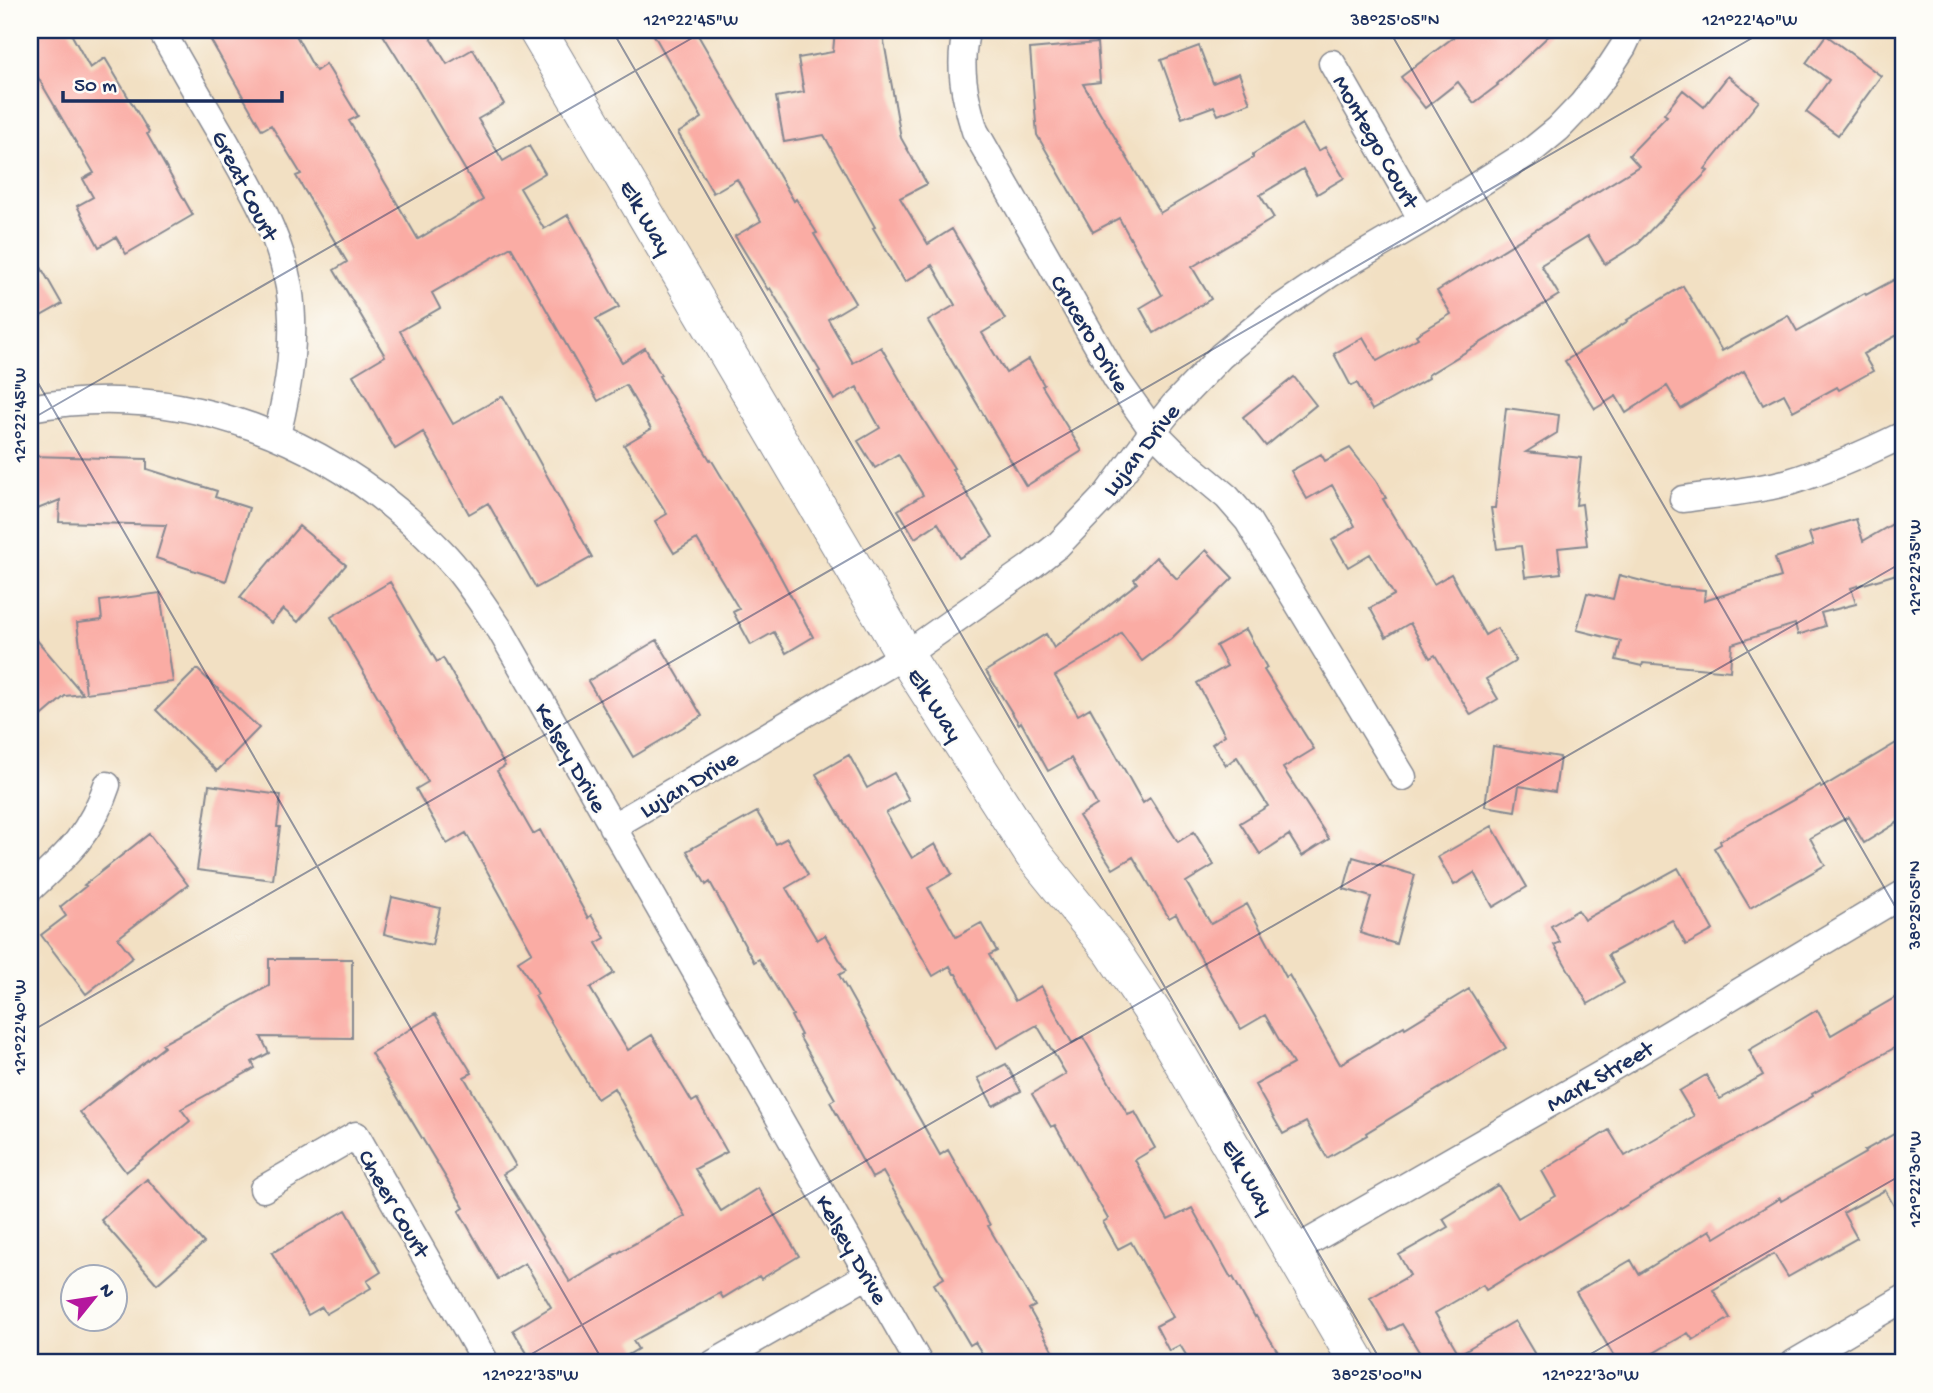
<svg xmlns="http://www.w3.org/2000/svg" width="1933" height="1393" viewBox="0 0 1933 1393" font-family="'Gochi Hand',sans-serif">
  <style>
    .building { fill: #faaca4 }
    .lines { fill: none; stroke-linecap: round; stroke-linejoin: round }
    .street-casing { stroke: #868890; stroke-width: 29 }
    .secondary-casing { stroke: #868890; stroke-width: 39 }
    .street { stroke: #fff; stroke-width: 26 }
    .secondary { stroke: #fff; stroke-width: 37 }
    .ticks { fill: none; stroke: #1b2f5e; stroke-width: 2; stroke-opacity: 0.45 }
    .labels { text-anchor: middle; stroke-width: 5; stroke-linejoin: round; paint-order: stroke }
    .street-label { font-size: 24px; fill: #1b2f5e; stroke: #fdfcf7 }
    .neatline { fill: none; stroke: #1b2f5e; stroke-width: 2.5 }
    .ticks-label { font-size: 18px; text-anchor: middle; fill: #1b2f5e }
  </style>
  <rect width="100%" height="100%" fill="#fdfcf7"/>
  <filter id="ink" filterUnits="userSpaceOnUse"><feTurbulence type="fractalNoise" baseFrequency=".0143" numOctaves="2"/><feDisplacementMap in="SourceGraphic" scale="14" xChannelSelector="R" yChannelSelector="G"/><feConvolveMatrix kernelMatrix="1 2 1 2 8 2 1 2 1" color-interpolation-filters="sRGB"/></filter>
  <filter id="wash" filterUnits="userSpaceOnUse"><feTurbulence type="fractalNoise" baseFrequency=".00686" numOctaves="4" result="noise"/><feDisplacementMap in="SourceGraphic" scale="28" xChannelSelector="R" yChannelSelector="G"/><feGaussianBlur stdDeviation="1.57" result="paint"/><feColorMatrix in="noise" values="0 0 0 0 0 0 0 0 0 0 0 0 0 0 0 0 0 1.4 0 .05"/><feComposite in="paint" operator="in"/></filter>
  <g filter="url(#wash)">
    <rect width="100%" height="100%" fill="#f2e0c3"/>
    <g id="blocks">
      <!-- building -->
      <path class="building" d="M30 30H69L90 68 105 58 149 132 147 134 193 215 126 254 116 237 99 247 77 206 93 197 83 179 94 173 30 64Z
        M205 30H293L316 71 326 64 358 116 349 121 418 239 483 200 409 75H408L380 30H426L447 64 473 49 504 104 478 119 503 161 529 146 545 173 520 188 544 229 568 215 619 307 596 319 622 362 645 348 661 375 659 376 710 460 711 459 772 561 813 637 786 653 774 632 751 645 733 612 739 609 697 539 674 553 655 521 667 514 624 445 651 429 626 385 598 401 511 247 432 293 440 308 400 331 453 424 503 396 592 557 536 588 488 503 469 514 423 432 395 449 353 375 385 356 334 270 347 262 296 176 301 174 271 125 262 130Z
        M651 30H695L794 201 796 199 817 233 814 234 855 303 828 319 853 363 881 347 921 416 954 468 952 469 993 537 959 558 938 523 915 538 898 510 923 495 898 454 875 468 858 441 880 428 857 387 834 400 818 372 820 371 770 288 768 290 735 236 761 221 737 179 713 193 678 133 702 118Z
        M835 30H882L901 138 927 184 900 198 928 244 952 229 1005 319 982 333 1006 373 1029 359 1044 385 1042 386 1082 451 1026 486 928 321 955 305 932 265 905 282 873 228 875 227 824 135 784 142 776 97 804 92 798 58 833 52Z
        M1463 30H1555L1497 84 1498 85 1474 103 1458 82 1425 108 1401 77Z
        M1826 35 1881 76 1838 135 1806 112 1829 80 1806 63Z
        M1097 43 1100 82 1083 84 1160 213 1253 158V154L1302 124 1318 151 1325 147 1344 178 1317 194 1303 169 1260 195 1274 218 1192 267 1211 299 1154 333 1140 308 1162 295 1119 218 1093 232 1037 135 1030 49Z
        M1199 46 1213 83 1239 73 1250 103 1218 115 1214 106 1182 118 1161 60Z
        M1728 76 1759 101 1705 169 1708 171 1636 245 1605 264 1588 236 1541 265 1559 295 1428 375 1429 378 1372 410 1357 383 1351 386 1334 354 1363 337 1377 361 1418 338 1416 335 1451 314 1437 291 1639 166 1629 155 1667 116 1664 114 1683 90 1704 107Z
        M30 248 62 304 30 322Z
        M1903 275V332L1863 354 1873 371 1839 390 1837 387 1793 411 1784 394 1763 405 1744 371 1681 409 1667 386 1626 413 1616 396 1595 409 1565 361 1628 321 1627 320 1683 286 1722 351 1788 315 1797 331 1865 293 1866 295Z
        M1294 377 1316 405 1266 446 1243 417Z
        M1506 408 1559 415 1557 433 1526 452 1581 458 1576 505 1582 504 1587 545 1558 548 1561 573 1525 577 1521 546 1497 549 1491 508H1495Z
        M1350 448 1376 481 1386 498 1383 499 1434 584 1451 574 1485 635 1497 628 1516 661 1486 679 1498 699 1471 715 1435 655 1430 658 1410 623 1386 637 1370 608 1394 595 1370 554 1348 567 1332 540 1355 526 1332 485 1307 499 1291 471 1321 454 1325 461Z
        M30 456 147 459V469L217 491 215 497 249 508 226 581 156 558 166 525 59 522 60 500 30 512Z
        M1903 518V572L1851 588 1856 604 1821 613 1825 626 1798 635 1795 624 1732 644 1730 671 1643 663 1642 666 1616 660 1621 641 1577 630 1587 593 1613 599 1619 575 1665 587 1705 590 1704 601 1781 577 1775 558 1813 545 1809 533 1856 519 1863 541Z
        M299 526 346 565 298 622 283 609 271 623 240 597Z
        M1206 550 1233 578 1171 639 1142 661 1121 633 1108 644 1055 676 1078 715 1090 708 1143 803 1150 798 1178 842 1194 832 1214 865 1186 882 1211 924 1247 904 1286 977 1289 975 1340 1064 1404 1026 1405 1028 1469 989 1506 1048 1366 1133 1367 1135 1327 1158 1306 1122 1283 1134 1255 1085 1293 1064 1265 1015 1241 1029 1176 914 1169 918 1133 857 1113 869 1079 816 1097 805 1071 758 1048 771 1021 722 1019 724 986 671 1046 634 1054 648 1137 583 1134 579 1156 557 1177 579Z
        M390 582 437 662 443 658 505 766 497 771 533 834 540 830 588 918 591 915 605 938 596 943 614 973 590 988 628 1050 652 1035 692 1102 697 1099 727 1152 695 1169 721 1211 758 1188 799 1256 761 1279 759 1276 723 1298 720 1293 633 1341 638 1349 614 1363H533L513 1330 551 1307 525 1263 498 1279 459 1211 464 1208 371 1053 435 1014 472 1073 464 1077 516 1166 503 1174 570 1282 613 1257 612 1256 685 1216 614 1088 597 1099 535 996 538 994 518 961 532 952 466 833 447 844 416 789 428 782 331 617Z
        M160 593 173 682 86 693 77 623 102 620 100 601Z
        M1246 629 1267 668 1264 670 1314 749 1283 768 1329 839 1302 856 1289 835 1260 854 1240 823 1268 806 1237 757 1226 765 1212 744 1225 735 1197 683 1227 666 1216 646Z
        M30 632 83 694 65 696 30 726Z
        M657 640 702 716 633 757 588 681Z
        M197 669 259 728 217 771 156 710Z
        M1903 739V819L1864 843 1848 817 1810 838 1825 865 1750 908 1714 848 1721 844 1720 841 1820 785 1821 788Z
        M1493 746 1560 757 1555 792 1519 786 1515 811 1485 806Z
        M849 755 867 788 894 773 909 800 886 813 912 858 935 844 952 874 928 888 956 937 981 923 997 951 989 955 1015 1001 1041 986 1072 1043 1083 1037 1128 1115 1135 1112 1155 1148 1135 1160 1168 1220 1192 1208 1231 1278 1233 1277 1255 1317 1256 1316 1279 1354 1263 1363H1191L1180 1345 1169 1351 1156 1326 1173 1317 1131 1242 1118 1249 1103 1222 1108 1219 1055 1125 1051 1127 1032 1094 1066 1074 1037 1025 997 1048 956 974H954L950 966 933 976 816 774Z
        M209 785 281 795 277 827H280L273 880 197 870Z
        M757 812 776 844 787 838 808 875 786 888 817 940 825 935 846 971 839 975 940 1155 948 1150 990 1225 988 1226 1035 1306 1029 1309 1060 1363H988L975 1342 970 1345 934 1284 944 1278 883 1172 872 1178 830 1102 835 1099 799 1036 801 1035 791 1016 793 1015 759 959 754 962 710 882 706 885 687 851Z
        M1492 826 1527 887 1493 907 1474 873 1454 885 1438 857Z
        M149 834 188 885 118 938 133 957 86 994 41 935 66 916 60 907 86 886 84 885Z
        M1353 857 1415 875 1396 944 1360 933 1371 897 1344 889Z
        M1678 868 1713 930 1686 945 1672 920 1608 955 1624 983 1588 1004 1554 945 1560 942 1551 926 1578 910 1584 920Z
        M392 897 440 908 432 945 384 934Z
        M269 959H352V1038L261 1037 269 1053 252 1062 255 1068 181 1109 190 1121 126 1172 80 1112 164 1047 162 1044 269 986Z
        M1903 993V1043L1812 1094 1813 1096 1684 1170 1620 1209 1619 1208 1486 1290 1483 1285 1435 1313 1459 1354 1515 1321 1540 1363H1426L1402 1324 1389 1331 1370 1298 1410 1275 1399 1255 1448 1227 1443 1219 1498 1185 1518 1218 1556 1196 1542 1171 1609 1130 1625 1156 1694 1116 1679 1091 1706 1075 1720 1099 1763 1075 1749 1050 1792 1025 1817 1010 1831 1035Z
        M1006 1064 1021 1091 993 1106 978 1078Z
        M1903 1129V1222L1885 1190 1843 1213 1857 1238 1788 1277 1774 1254 1713 1290 1730 1318 1693 1340 1688 1333 1650 1355 1655 1363H1618L1576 1292 1631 1260 1639 1274 1710 1230 1715 1238 1780 1198 1781 1201 1865 1153 1864 1151Z
        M147 1179 204 1243 157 1284 101 1220Z
        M346 1210 381 1272 367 1281 371 1288 326 1314 322 1307 308 1315 272 1253Z"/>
    </g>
  </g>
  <g filter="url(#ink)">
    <use href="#blocks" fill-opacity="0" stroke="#868890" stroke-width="2"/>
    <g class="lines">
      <defs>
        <path id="street" d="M161 30C182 67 203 104 225 141 252 188 279 233 289 287 297 338 289 387 277 435
          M967 30C957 64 965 99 975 131L1117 380 1153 431 1178 456 1227 497 1248 521 1403 777
          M1332 63 1422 220
          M30 408C183 379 334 440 440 550 464 574 482 604 501 631L919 1363
          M1683 499C1718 494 1755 491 1789 482 1829 470 1866 453 1903 435
          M612 827 905 655 1030 567 1058 545 1107 494 1153 431 1174 405 1221 356 1274 312 1330 274 1422 220 1531 151 1558 129 1582 104 1604 76 1623 47 1631 30
          M30 889C67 855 91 834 107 785
          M263 1189 356 1135 486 1363
          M1293 1251 1605 1072 1903 894
          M714 1363 868 1275
          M1794 1363 1903 1299"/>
        <path id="secondary" d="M537 30 905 655 1033 854 1112 951 1156 1017 1358 1363"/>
      </defs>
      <!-- street casing -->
      <use href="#street" class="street-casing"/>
      <!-- secondary casing -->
      <use href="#secondary" class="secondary-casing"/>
      <!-- street -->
      <use href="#street" class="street"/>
      <!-- secondary -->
      <use href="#secondary" class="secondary"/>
    </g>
  </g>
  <!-- ticks -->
  <path class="ticks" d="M612 30 1382 1363M1389 30 1903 920M30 369 604 1363M30 420 706 30M30 1032 1766 30M516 1363 1903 562M1575 1363 1903 1174"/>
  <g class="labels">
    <!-- street labels -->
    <g class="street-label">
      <text transform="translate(1377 141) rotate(60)" y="8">Montego Court</text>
      <text transform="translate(246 185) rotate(63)" y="8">Great Court</text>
      <text transform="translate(647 217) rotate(60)" y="8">Elk Way</text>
      <text transform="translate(1091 333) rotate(59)" y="8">Crucero Drive</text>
      <text transform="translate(1140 449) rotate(-52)" y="8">Lujan Drive</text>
      <text transform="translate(936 704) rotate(57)" y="8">Elk Way</text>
      <text transform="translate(572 757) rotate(60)" y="8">Kelsey Drive</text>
      <text transform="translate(688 783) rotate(-31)" y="8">Lujan Drive</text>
      <text transform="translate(1599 1075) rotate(-30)" y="8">Mark Street</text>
      <text transform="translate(1249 1176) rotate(60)" y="8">Elk Way</text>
      <text transform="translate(395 1203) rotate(60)" y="8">Cheer Court</text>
      <text transform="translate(853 1249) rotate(60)" y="8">Kelsey Drive</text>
    </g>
  </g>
  <!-- margin -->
  <rect width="1933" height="1393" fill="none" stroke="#fdfcf7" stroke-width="77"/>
  <!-- north arrow -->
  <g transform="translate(94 1298) rotate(60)"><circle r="33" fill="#fdfcf7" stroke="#a3aaba" stroke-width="2"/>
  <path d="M0-5L12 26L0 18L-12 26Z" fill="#b5179e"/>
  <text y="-10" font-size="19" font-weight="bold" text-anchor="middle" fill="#1b2f5e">N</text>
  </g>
  <!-- scale -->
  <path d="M63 91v10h219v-10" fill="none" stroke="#1b2f5e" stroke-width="3.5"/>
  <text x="74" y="91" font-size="21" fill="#1b2f5e" stroke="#fdfcf7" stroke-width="5" paint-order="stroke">50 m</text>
  <rect x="38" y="38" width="1857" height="1316" class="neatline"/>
  <g class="ticks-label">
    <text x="691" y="25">121°22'45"W</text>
    <text x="1395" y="25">38°25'05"N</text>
    <text x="1750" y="25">121°22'40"W</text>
    <text transform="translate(19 415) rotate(-90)" y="6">121°22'45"W</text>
    <text transform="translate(1914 567) rotate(-90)" y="6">121°22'35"W</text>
    <text transform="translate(1914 905) rotate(-90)" y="6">38°25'05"N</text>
    <text transform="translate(19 1027) rotate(-90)" y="6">121°22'40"W</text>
    <text transform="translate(1914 1179) rotate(-90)" y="6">121°22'30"W</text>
    <text x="531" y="1380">121°22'35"W</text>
    <text x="1377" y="1380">38°25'00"N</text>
    <text x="1591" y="1380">121°22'30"W</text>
  </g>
</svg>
